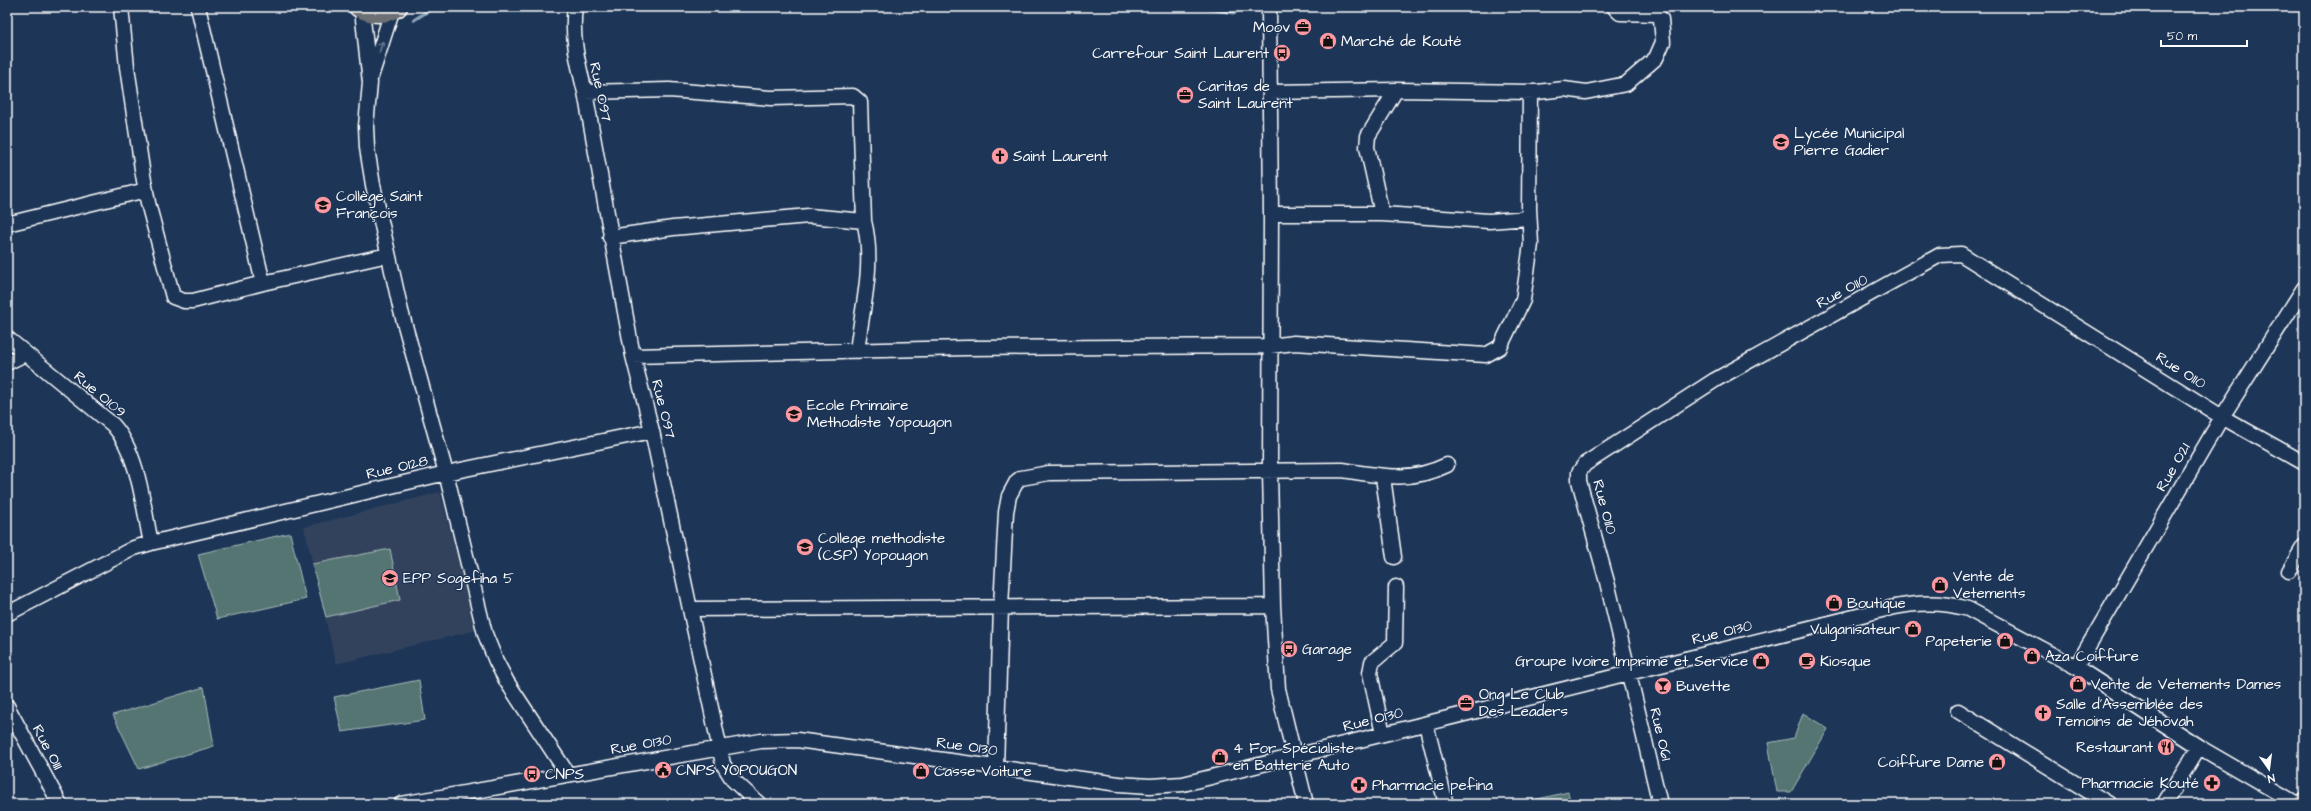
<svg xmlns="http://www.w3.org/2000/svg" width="2311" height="811" viewBox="0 0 2311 811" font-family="'Architects Daughter',sans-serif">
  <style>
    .built { fill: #31425d }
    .green { fill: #547473; stroke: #aabab9 }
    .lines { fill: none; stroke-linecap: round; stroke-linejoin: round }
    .stream { stroke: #8ca4b8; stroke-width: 3.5 }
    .minor-casing { stroke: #fff; stroke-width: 17 }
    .major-casing { stroke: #fff; stroke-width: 21 }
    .minor { stroke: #1d3557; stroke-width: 14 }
    .major { stroke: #6c6f75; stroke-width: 18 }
    .oneway { stroke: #6c7c92 }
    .labels { text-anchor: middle; stroke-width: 3; stroke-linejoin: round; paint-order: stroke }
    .poi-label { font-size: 15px; fill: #fff; stroke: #1d3557; text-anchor: start }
    .street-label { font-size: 15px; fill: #fff; stroke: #1d3557 }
  </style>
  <rect width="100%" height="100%" fill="#1d3557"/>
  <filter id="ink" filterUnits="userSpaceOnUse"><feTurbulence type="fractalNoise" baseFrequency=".025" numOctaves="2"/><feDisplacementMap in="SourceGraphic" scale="8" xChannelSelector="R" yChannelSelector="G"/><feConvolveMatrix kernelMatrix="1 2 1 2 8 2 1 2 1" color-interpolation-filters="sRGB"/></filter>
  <g filter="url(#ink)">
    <!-- built -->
    <path class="built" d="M440 492 477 630 336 664 304 527Z"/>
    <!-- green -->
    <path class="green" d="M290 533 306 599 217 619 198 554Z
      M390 549 400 600 326 617 312 564Z
      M419 680 425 720 342 732 334 697Z
      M204 687 214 746 139 769 113 715Z
      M1803 713 1828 729 1791 792H1777L1768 743 1794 738Z
      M1568 792 1571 804H1526L1525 802Z"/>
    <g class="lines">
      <!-- stream -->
      <path class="stream" d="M1199 7 1235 13
        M414 20 434 7"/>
      <defs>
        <path id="minor" d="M121 7 127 67 142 169 148 203 173 297 184 301H193L263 283
          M198 7 263 283 388 255
          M575 7C571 36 578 64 585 92L633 356 652 431 723 764 733 780 759 804
          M1269 7 1271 214 1270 472 1273 606 1278 689 1306 804
          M362 10 370 83 366 126 367 148 373 185 401 311 446 473 485 634 496 661 507 682 567 773
          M371 77 392 11
          M585 92 669 90 771 98 853 96 860 102 864 221C875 264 862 308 857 351
          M1270 92 1396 90
          M1271 214H1382L1489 221 1529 218
          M1382 214 1367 147 1368 136 1396 90 1537 92 1564 89 1586 92 1626 84 1656 58 1663 42 1661 19 1657 14 1620 13 1614 7
          M7 224 146 190
          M610 237 673 228 809 216 864 221
          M7 338 113 425C139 454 143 506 151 543
          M633 356 966 348 1270 346 1294 343 1486 355 1500 347 1523 300 1531 244 1529 209 1530 92
          M7 363 25 354
          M1383 477 1394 557
          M2289 571 2304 546
          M691 609 1273 606
          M7 614 134 548 151 543 446 473 652 431
          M2076 667 2222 417 2304 288
          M7 706 60 804
          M1958 711 2109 804
          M1426 724 1446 804
          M1383 734 1370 673 1372 662 1395 643 1396 587
          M996 767 1001 607 1006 512 1009 496 1017 481 1021 478 1049 473 1342 470C1380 476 1410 483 1447 465
          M401 804 761 741 797 740 1119 784 1150 786 1183 784 1890 608C1917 602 1942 601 1968 609L2076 667 2199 747 2297 804
          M1660 804 1607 582 1579 481V472L1585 464 1715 380 1940 255 1961 254 2222 417 2304 463
          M2164 804 2199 747"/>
        <path id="major" d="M358 7C371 15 385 15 398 7
          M2303 804 2304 802"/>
      </defs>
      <!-- minor casing -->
      <use href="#minor" class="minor-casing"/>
      <!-- major casing -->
      <use href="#major" class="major-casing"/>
      <!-- minor -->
      <use href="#minor" class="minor"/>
      <!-- major -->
      <use href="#major" class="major"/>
    </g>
    <!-- one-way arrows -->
    <defs><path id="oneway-shaft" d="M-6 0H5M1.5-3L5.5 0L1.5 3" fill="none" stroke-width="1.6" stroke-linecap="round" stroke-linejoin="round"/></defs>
    <use class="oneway" href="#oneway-shaft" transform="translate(381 47) rotate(-73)"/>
  </g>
  <!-- icons -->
  <defs>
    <symbol id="office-disc" viewBox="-11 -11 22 22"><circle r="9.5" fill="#ff9aa2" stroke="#1d3557"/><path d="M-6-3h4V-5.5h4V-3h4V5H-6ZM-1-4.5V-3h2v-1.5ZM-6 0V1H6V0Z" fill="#111"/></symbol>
    <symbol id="shop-disc" viewBox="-11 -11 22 22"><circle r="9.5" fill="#ff9aa2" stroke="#1d3557"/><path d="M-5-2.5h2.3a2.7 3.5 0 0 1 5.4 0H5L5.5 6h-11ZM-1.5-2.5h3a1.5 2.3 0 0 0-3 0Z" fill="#111"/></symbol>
    <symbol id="bus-disc" viewBox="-11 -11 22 22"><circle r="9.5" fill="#ff9aa2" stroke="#1d3557"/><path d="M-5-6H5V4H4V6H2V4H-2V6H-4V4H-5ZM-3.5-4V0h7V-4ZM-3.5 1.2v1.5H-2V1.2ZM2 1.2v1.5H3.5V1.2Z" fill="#111"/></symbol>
    <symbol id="school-disc" viewBox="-11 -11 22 22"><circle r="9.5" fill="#ff9aa2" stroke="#1d3557"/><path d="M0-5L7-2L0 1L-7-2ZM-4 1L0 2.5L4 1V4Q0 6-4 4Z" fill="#111"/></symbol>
    <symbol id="church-disc" viewBox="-11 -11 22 22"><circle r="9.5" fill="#ff9aa2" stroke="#1d3557"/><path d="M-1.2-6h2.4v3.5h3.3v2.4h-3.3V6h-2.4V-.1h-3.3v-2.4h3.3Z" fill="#111"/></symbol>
    <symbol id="cafe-disc" viewBox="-11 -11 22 22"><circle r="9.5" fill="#ff9aa2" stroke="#1d3557"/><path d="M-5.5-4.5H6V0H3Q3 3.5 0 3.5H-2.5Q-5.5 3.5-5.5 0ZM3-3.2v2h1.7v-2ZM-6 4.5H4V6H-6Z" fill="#111"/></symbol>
    <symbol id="bar-disc" viewBox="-11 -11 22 22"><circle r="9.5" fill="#ff9aa2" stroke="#1d3557"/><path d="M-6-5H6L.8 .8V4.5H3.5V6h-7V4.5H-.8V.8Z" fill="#111"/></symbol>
    <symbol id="restaurant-disc" viewBox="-11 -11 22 22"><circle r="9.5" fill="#ff9aa2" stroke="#1d3557"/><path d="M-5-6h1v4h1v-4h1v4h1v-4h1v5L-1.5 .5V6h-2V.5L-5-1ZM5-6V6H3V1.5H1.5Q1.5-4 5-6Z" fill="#111"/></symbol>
    <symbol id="civic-disc" viewBox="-11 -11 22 22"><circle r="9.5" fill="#ff9aa2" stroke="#1d3557"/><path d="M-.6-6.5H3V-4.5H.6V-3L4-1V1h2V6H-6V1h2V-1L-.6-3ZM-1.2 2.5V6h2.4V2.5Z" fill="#111"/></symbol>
    <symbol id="pharmacy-disc" viewBox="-11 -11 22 22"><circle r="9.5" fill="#ff9aa2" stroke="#1d3557"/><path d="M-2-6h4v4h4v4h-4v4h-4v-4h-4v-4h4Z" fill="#111"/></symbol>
  </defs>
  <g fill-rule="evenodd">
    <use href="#office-disc" x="1293" y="17" width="20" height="20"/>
    <use href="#shop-disc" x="1318" y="31" width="20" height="20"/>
    <use href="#bus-disc" x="1272" y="43" width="20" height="20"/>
    <use href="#office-disc" x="1175" y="85" width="20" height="20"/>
    <use href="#school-disc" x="1771" y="132" width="20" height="20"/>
    <use href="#church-disc" x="990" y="146" width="20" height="20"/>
    <use href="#school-disc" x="313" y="195" width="20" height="20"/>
    <use href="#school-disc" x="784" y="404" width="20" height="20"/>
    <use href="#school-disc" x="795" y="537" width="20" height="20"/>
    <use href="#school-disc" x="380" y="568" width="20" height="20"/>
    <use href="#shop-disc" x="1930" y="575" width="20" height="20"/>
    <use href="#shop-disc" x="1824" y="593" width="20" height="20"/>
    <use href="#shop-disc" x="1903" y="619" width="20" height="20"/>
    <use href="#shop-disc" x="1995" y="631" width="20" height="20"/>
    <use href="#bus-disc" x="1279" y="639" width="20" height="20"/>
    <use href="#shop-disc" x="2022" y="646" width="20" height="20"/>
    <use href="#shop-disc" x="1751" y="651" width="20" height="20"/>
    <use href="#cafe-disc" x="1797" y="651" width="20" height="20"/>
    <use href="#shop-disc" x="2068" y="674" width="20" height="20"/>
    <use href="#bar-disc" x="1653" y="676" width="20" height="20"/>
    <use href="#office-disc" x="1456" y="693" width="20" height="20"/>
    <use href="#church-disc" x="2033" y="703" width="20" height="20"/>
    <use href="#restaurant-disc" x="2156" y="737" width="20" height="20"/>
    <use href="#shop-disc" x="1210" y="747" width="20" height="20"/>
    <use href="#shop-disc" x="1987" y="752" width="20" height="20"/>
    <use href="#civic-disc" x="653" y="760" width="20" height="20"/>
    <use href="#shop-disc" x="911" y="761" width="20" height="20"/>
    <use href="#bus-disc" x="522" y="764" width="20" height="20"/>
    <use href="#pharmacy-disc" x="2202" y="773" width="20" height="20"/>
    <use href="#pharmacy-disc" x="1349" y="775" width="20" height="20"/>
  </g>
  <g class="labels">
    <!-- poi labels -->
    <g class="poi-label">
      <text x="1290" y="32" text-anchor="end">Moov</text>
      <text x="1341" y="46">Marché de Kouté</text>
      <text x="1269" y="58" text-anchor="end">Carrefour Saint Laurent</text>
      <text x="1198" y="91">Caritas de<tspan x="1198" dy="17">Saint Laurent</tspan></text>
      <text x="1794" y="138">Lycée Municipal<tspan x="1794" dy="17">Pierre Gadier</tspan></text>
      <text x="1013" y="161">Saint Laurent</text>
      <text x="336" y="201">Collège Saint<tspan x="336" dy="17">François</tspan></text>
      <text x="807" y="410">Ecole Primaire<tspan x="807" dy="17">Methodiste Yopougon</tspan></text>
      <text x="818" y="543">College methodiste<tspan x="818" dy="17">(CSP) Yopougon</tspan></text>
      <text x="1953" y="581">Vente de<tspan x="1953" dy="17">Vetements</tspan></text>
      <text x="403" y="583">EPP Sogefiha 5</text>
      <text x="1847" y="608">Boutique</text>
      <text x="1900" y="634" text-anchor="end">Vulganisateur</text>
      <text x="1992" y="646" text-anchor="end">Papeterie</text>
      <text x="1302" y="654">Garage</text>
      <text x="2045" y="661">Aza Coiffure</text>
      <text x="1748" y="666" text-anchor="end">Groupe Ivoire Imprime et Service</text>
      <text x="1820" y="666">Kiosque</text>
      <text x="2091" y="689">Vente de Vetements Dames</text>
      <text x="1676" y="691">Buvette</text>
      <text x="1479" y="699">Ong Le Club<tspan x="1479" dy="17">Des Leaders</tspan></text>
      <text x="2056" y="709">Salle d'Assemblée des<tspan x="2056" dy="17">Temoins de Jéhovah</tspan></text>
      <text x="2153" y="752" text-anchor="end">Restaurant</text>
      <text x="1233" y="753">4 For Spécialiste<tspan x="1233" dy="17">en Batterie Auto</tspan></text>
      <text x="1984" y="767" text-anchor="end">Coiffure Dame</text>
      <text x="676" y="775">CNPS YOPOUGON</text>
      <text x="934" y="776">Casse Voiture</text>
      <text x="545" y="779">CNPS</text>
      <text x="2199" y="788" text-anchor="end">Pharmacie Kouté</text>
      <text x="1372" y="790">Pharmacie pefina</text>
    </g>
    <!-- street labels -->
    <g class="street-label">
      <text transform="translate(601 92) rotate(78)" y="5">Rue O97</text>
      <text transform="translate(1842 291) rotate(-28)" y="5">Rue O110</text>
      <text transform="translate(2181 370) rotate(32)" y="5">Rue O110</text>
      <text transform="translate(100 394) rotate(40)" y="5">Rue O109</text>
      <text transform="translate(664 409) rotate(76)" y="5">Rue O97</text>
      <text transform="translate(397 467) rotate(-13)" y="5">Rue O128</text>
      <text transform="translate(2173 467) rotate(-60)" y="5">Rue O21</text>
      <text transform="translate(1605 507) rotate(75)" y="5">Rue O110</text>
      <text transform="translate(1722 632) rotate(-14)" y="5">Rue O130</text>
      <text transform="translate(1373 719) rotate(-14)" y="5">Rue O130</text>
      <text transform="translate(1661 734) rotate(77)" y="5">Rue O61</text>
      <text transform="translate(641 744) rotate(-10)" y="5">Rue O130</text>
      <text transform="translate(967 746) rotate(8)" y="5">Rue O130</text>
      <text transform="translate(48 747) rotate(62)" y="5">Rue O111</text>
    </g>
  </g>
  <!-- margin -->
  <rect width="2311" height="811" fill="none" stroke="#1d3557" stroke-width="24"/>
  <rect x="12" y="12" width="2287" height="787" fill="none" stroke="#fff" stroke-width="1.5" filter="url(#ink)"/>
  <!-- north arrow -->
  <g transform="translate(2269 769) rotate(166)" stroke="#1d3557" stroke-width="3" paint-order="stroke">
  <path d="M0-3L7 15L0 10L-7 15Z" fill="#ffffff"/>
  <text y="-6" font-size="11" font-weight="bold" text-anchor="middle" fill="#ffffff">N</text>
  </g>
  <!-- scale -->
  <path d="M2161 40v6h86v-6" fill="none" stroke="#ffffff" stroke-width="2"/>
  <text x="2167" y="40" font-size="12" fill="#ffffff" stroke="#1d3557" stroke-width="3" paint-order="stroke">50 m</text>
</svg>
